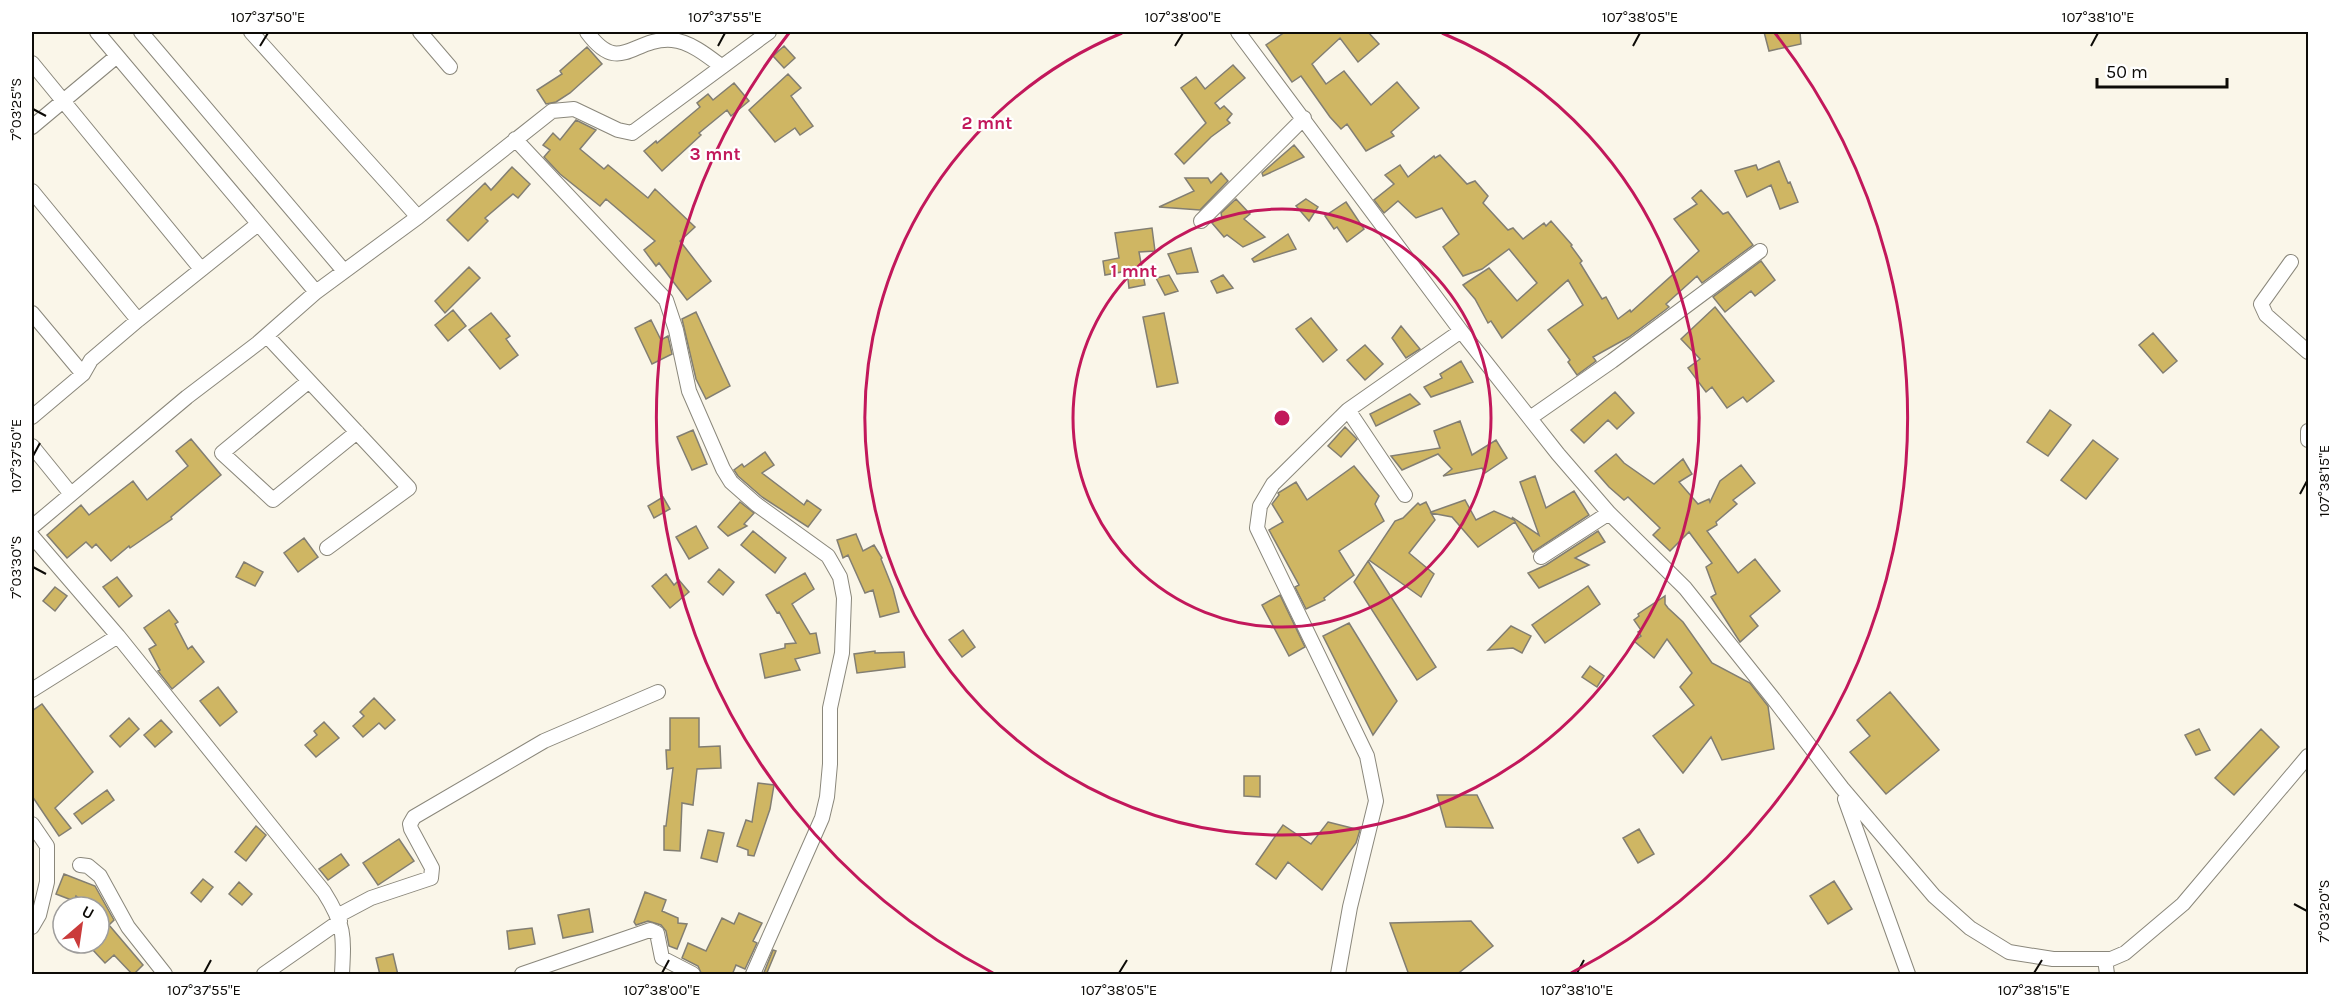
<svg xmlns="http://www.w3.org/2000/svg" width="2340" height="1006" viewBox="0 0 2340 1006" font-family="Karla,sans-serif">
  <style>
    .building { fill: #cfb663; stroke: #827e72; stroke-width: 1.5 }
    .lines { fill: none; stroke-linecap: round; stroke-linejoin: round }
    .minor-casing { stroke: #8a877b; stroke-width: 16 }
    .minor { stroke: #fff; stroke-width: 14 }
    .ticks { fill: none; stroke: #0d0b07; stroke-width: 2 }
    .ring { fill: none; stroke: #c2185b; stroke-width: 3 }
    .centre { fill: #c2185b; stroke: #fff; stroke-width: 3 }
    .ring-label { font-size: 18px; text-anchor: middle; font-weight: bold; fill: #c2185b; stroke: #fff; stroke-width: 4.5; stroke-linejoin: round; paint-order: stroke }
    .neatline { fill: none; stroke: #0d0b07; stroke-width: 2 }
    .ticks-label { font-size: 15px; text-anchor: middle; fill: #0d0b07 }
  </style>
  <rect width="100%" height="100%" fill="#faf6e9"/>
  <!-- building -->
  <path class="building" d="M1285 32H1368L1379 44 1358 62 1340 38 1312 64 1326 84 1344 71 1371 105 1397 82 1419 108 1391 132 1394 136 1366 151 1347 124 1341 129 1330 117 1301 76 1292 82 1266 45Z
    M1764 32H1800L1801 44 1769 51Z
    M784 46 795 58 784 68 773 56Z
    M587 47 602 64 570 93 556 102 546 104 537 90 562 74 560 71Z
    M1233 65 1245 78 1215 103 1220 109 1224 106 1232 114 1227 120 1230 123 1211 137 1184 164 1175 154 1206 123 1181 88 1196 77 1205 89Z
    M788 74 801 88 791 96 813 126 800 135 795 128 775 142 749 110Z
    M734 83 749 101 731 116 727 110 699 133 701 135 662 171 644 151 656 141 657 143 700 107 697 103 708 94 713 100Z
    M576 120 596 130 580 149 604 169 608 165 648 198 655 189 695 227 680 241 711 281 687 300 659 263 656 266 644 250 655 241 606 199 600 206 560 174 544 157 550 150 543 145 553 133 560 140Z
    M1294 145 1304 157 1263 176 1262 173Z
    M1440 155 1467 184 1475 181 1488 196 1483 203 1508 230 1513 228 1523 239 1544 223 1546 226 1551 221 1572 245 1571 246 1582 261 1580 263 1602 299 1606 297 1618 319 1630 310 1631 312 1699 251 1674 219 1697 204 1692 198 1701 190 1723 214 1728 212 1753 245 1702 283 1697 276 1666 304 1669 307 1664 311 1629 337 1593 357 1596 361 1577 375 1568 362 1570 360 1548 330 1583 305 1568 280 1502 338 1491 321 1488 323 1475 299 1463 285 1489 268 1517 301 1537 283 1509 249 1482 269 1463 276 1443 247 1459 234 1442 208 1416 218 1398 201 1384 213 1374 200 1394 184 1385 175 1400 165 1408 177 1434 156 1435 158Z
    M1779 161 1788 183 1790 182 1798 202 1780 209 1771 185 1747 197 1735 171 1756 165 1758 170Z
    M512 167 530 184 518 198 513 194 485 218 488 221 468 241 447 220 485 183 491 190Z
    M1221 173 1228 181 1200 210 1159 207 1194 191 1185 178H1208L1211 183Z
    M1236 199 1250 214 1244 219 1265 237 1243 247 1227 235 1224 237 1212 223 1216 219 1222 218 1221 213Z
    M1306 199 1318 207 1309 221 1296 206Z
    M1346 202 1364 229 1347 242 1337 227 1334 229 1325 216Z
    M1152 228 1155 251 1139 252 1145 285 1129 288 1127 271 1105 275 1103 261 1119 258 1115 233Z
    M1288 234 1296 249 1254 262 1252 259Z
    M1191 248 1198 272 1177 274 1168 254Z
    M1761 261 1775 280 1755 296 1751 291 1725 312 1713 297Z
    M469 267 480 278 445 313 435 301Z
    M1169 275 1178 291 1165 295 1156 278Z
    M1223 275 1233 288 1217 293 1211 281Z
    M1715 307 1774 381 1747 402 1743 397 1727 408 1712 387 1706 392 1688 368 1700 359 1681 339Z
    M453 310 466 326 448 341 435 325Z
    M696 312 730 386 706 399 696 379 682 319Z
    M491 313 510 336 506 339 518 355 500 369 469 330Z
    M1164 313 1178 383 1157 387 1143 317Z
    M1311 318 1337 350 1323 362 1296 329Z
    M651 320 661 340 668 336 672 354 652 364 635 328Z
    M1401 326 1420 349 1406 358 1392 338Z
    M2153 333 2177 361 2163 373 2139 345Z
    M1365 345 1383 364 1365 380 1347 360Z
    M1461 361 1473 382 1431 397 1424 387 1442 378 1440 374Z
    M1615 392 1634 413 1617 429 1608 420 1584 443 1571 430Z
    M1410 394 1420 404 1376 426 1370 414Z
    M2050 410 2071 425 2048 456 2027 442Z
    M1460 421 1472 455 1496 440 1507 458 1485 473 1482 468 1443 476 1452 469 1438 454 1402 470 1391 456 1440 448 1434 431Z
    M1345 427 1357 439 1341 457 1328 446Z
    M693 430 707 464 692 470 677 437Z
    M191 439 221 475 171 517 172 519 130 548 129 546 111 561 96 544 92 548 86 542 67 558 47 535 81 505 89 515 133 481 147 500 188 466 176 451Z
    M2093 440 2118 459 2086 499 2061 480Z
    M765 452 774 465 762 473 804 505 807 500 821 510 808 527 762 497 738 476 734 470 742 464 744 467Z
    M1616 454 1624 463 1654 484 1683 459 1692 474 1679 482 1698 504 1709 499 1710 502 1720 481 1741 465 1755 483 1733 500 1737 504 1716 522 1717 525 1707 531 1738 573 1755 559 1780 591 1750 616 1758 626 1740 642 1711 597 1716 594 1706 567 1712 563 1689 532 1670 551 1653 535 1660 528 1628 497 1624 500 1609 487 1595 471Z
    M1354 466 1379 496 1375 504 1384 521 1339 551 1354 575 1324 598 1325 600 1306 609 1295 587 1299 585 1269 530 1283 522 1272 504 1279 495 1278 493 1296 482 1307 500Z
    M1535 476 1546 508 1574 491 1589 515 1533 552 1515 522 1478 547 1452 517 1431 513 1435 520 1409 553 1434 574 1421 597 1369 560 1395 521 1403 518 1418 503 1420 505 1426 502 1431 512 1465 500 1476 520 1494 511 1514 520 1512 517 1539 535 1520 482Z
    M663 497 670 509 654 518 648 506Z
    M740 502 754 513 744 524 747 526 728 536 718 527Z
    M696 526 708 548 689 559 676 537Z
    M753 531 786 558 775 573 741 545Z
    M1598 531 1605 542 1575 558 1589 565 1539 588 1528 573 1546 565Z
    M856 534 863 551 874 545 882 558 881 559 893 589 899 612 880 617 873 590 865 593 848 555 843 558 837 540Z
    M304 538 318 557 298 572 284 553Z
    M1368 561 1436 667 1417 680 1354 582Z
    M244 562 263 572 255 586 236 577Z
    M719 569 734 582 723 595 708 582Z
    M805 573 814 589 792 604 810 634 816 633 820 653 795 659 800 670 765 678 760 654 785 648V644L796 643 779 612 777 613 766 595Z
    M666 574 674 585 679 580 689 592 670 608 652 586Z
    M117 577 132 596 119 607 103 587Z
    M1588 586 1600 604 1545 643 1532 625Z
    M55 587 67 596 55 611 43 601Z
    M1280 595 1305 647 1289 656 1262 605Z
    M1665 596V604L1668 608 1683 622 1712 663 1750 683 1768 706 1774 749 1722 760 1711 737 1683 773 1653 736 1694 705 1680 687 1692 673 1667 639 1654 658 1634 641 1641 636 1638 632 1641 630 1634 620 1639 616 1638 614Z
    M169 610 178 622 175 624 188 649 192 646 204 662 172 689 158 671 160 670 149 649 156 645 144 628Z
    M1349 623 1397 701 1373 735 1323 636Z
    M1511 626 1531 636 1522 653 1513 648 1488 650Z
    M963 630 975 647 962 657 949 640Z
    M875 651V653L904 652 905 667 857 673 854 654Z
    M1590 666 1604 676 1597 687 1582 677Z
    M218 687 237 712 220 726 200 701Z
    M1890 692 1939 750 1886 794 1850 752 1870 736 1857 720Z
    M374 698 395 720 385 729 379 723 363 737 353 726 364 716 360 712Z
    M42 704 93 772 55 808 71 828 59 836 32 796V711Z
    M129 718 139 729 120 747 110 736Z
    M670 718H699V747L720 746 721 768 697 769 693 805 682 803 680 851 664 850V826H666L673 768 667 769 666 750H670Z
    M161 720 172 732 155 747 144 735Z
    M324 722 339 738 316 757 305 745 317 735 314 731Z
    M2199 729 2210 750 2196 755 2185 735Z
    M2261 729 2279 747 2234 795 2215 778Z
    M1244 776H1260V797L1244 796Z
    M758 783 774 785 770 809 754 856 748 855V850L737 846 746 820 752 822Z
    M107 790 114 800 82 824 74 814Z
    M1437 795H1477L1493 828 1446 827Z
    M1328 822 1360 830 1356 843 1322 890 1288 862 1276 879 1256 864 1283 825 1311 844Z
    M256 826 266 835 246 861 235 852Z
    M1639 829 1654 854 1638 863 1623 838Z
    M708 830 724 833 717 862 701 858Z
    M399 839 414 861 378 885 363 863Z
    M341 854 349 865 328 880 319 869Z
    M64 874 95 886 114 920 109 925 143 965 133 975 114 955 105 963 92 949 99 943V905L97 907H89L76 896 74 901 56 894Z
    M203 879 213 887 201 902 191 893Z
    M1834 881 1852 909 1828 924 1810 896Z
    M239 882 252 894 242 905 229 894Z
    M645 892 666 900 662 911 678 918V923L687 924 677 949 669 946 666 931 661 925 648 921 636 925 634 922Z
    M589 909 593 932 563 938 558 915Z
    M739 913 762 923 753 941 757 943 745 969 736 965 732 975H702L698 966 682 958 688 943 706 951 722 918 734 924Z
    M1471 921 1493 946 1456 975H1409L1390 923Z
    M532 928 535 944 509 949 507 931Z
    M773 950 776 951 766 975H763Z
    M393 954 398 975H380L376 958Z"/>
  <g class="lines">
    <defs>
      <path id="minor" d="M97 32 316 292
        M141 32 344 271
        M251 32 418 217
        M420 32 450 67
        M587 32C620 77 632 37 672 40 689 41 708 56 721 66
        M1238 32 1461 331 1558 454 1609 513 1685 588 1772 697 1842 788 1934 896 1970 928 2009 952 2053 959H2111L2125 953 2183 904 2308 756
        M32 63 201 269
        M32 127 117 56
        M515 139 666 300 676 330 689 391 723 469 731 482 756 504 828 556 840 577 844 598 842 653 830 708V764L827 797 822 818 753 974
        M32 191 138 320
        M1201 221 1304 118
        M2291 262 2261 304 2266 315 2308 352
        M32 313 83 374
        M267 336 409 488 327 548
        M309 381 222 453 273 500 357 432
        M32 417 83 374 91 360 138 320 258 224
        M1530 418 1612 361 1760 251
        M2308 431V440
        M32 446 71 494
        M1405 495 1348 410 1461 331
        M32 527 187 397 258 343 316 292 418 217 552 111 574 109 618 130 632 133 769 32
        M32 536 118 636 324 892C345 925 344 936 342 974
        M1541 557 1609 513
        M32 690 118 636
        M1845 799 1908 974
        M32 824 47 846V882L39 915 32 927
        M80 865 88 866 100 876 128 927 165 974
        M339 915 371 898 431 878 432 868 411 829 410 824 414 817 544 741 658 692
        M2105 959 2107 974
        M264 974 340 921
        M522 974 650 930 657 933 662 958 693 974
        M1338 974 1350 907 1376 801 1367 756 1257 528 1260 506 1273 484 1348 410"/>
    </defs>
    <!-- minor casing -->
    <use href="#minor" class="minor-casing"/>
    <!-- minor -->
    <use href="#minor" class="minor"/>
  </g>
  <!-- ticks -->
  <path class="ticks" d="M260 46 268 33M718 46 725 33M1175 46 1183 33M1633 46 1640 33M2091 46 2098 33M33 109 46 116M33 456 40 443M2300 494 2307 481M33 567 46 574M2294 904 2307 911M204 973 211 960M662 973 669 960M1119 973 1127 960M1577 973 1584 960M2034 973 2042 960"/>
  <!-- distance rings -->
  <g class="ring">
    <circle cx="1282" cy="418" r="209"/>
    <path d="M1442 33A417 417 0 1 1 1122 33"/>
    <path d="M993 973A626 626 0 0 1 789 33M1775 33A626 626 0 0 1 1571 973"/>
  </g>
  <circle cx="1282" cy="418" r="9" class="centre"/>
  <g class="ring-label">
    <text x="987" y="129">2 mnt</text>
    <text x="715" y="160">3 mnt</text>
    <text x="1134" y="277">1 mnt</text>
  </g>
  <!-- border -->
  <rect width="2340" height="1006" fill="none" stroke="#ffffff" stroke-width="66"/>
  <!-- north arrow -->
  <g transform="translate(81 925) rotate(29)"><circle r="28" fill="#ffffff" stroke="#9e9d9c" stroke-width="1.5"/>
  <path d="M0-4.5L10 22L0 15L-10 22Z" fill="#ca3b3b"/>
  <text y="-9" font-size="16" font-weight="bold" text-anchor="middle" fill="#0d0b07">U</text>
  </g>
  <!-- scale -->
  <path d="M2097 78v9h130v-9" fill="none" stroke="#0d0b07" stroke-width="3"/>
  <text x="2106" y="78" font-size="18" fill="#0d0b07" stroke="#ffffff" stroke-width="4.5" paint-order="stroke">50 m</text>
  <rect x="33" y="33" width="2274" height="940" class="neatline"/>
  <g class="ticks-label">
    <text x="268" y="22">107°37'50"E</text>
    <text x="725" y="22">107°37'55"E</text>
    <text x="1183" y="22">107°38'00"E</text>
    <text x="1640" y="22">107°38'05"E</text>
    <text x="2098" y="22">107°38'10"E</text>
    <text transform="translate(16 109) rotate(-90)" y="5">7°03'25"S</text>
    <text transform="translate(16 456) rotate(-90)" y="5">107°37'50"E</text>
    <text transform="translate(2324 481) rotate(-90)" y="5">107°38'15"E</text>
    <text transform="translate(16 567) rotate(-90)" y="5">7°03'30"S</text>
    <text transform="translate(2324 911) rotate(-90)" y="5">7°03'20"S</text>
    <text x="204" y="995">107°37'55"E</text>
    <text x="662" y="995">107°38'00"E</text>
    <text x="1119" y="995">107°38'05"E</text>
    <text x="1577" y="995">107°38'10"E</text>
    <text x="2034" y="995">107°38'15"E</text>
  </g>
</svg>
